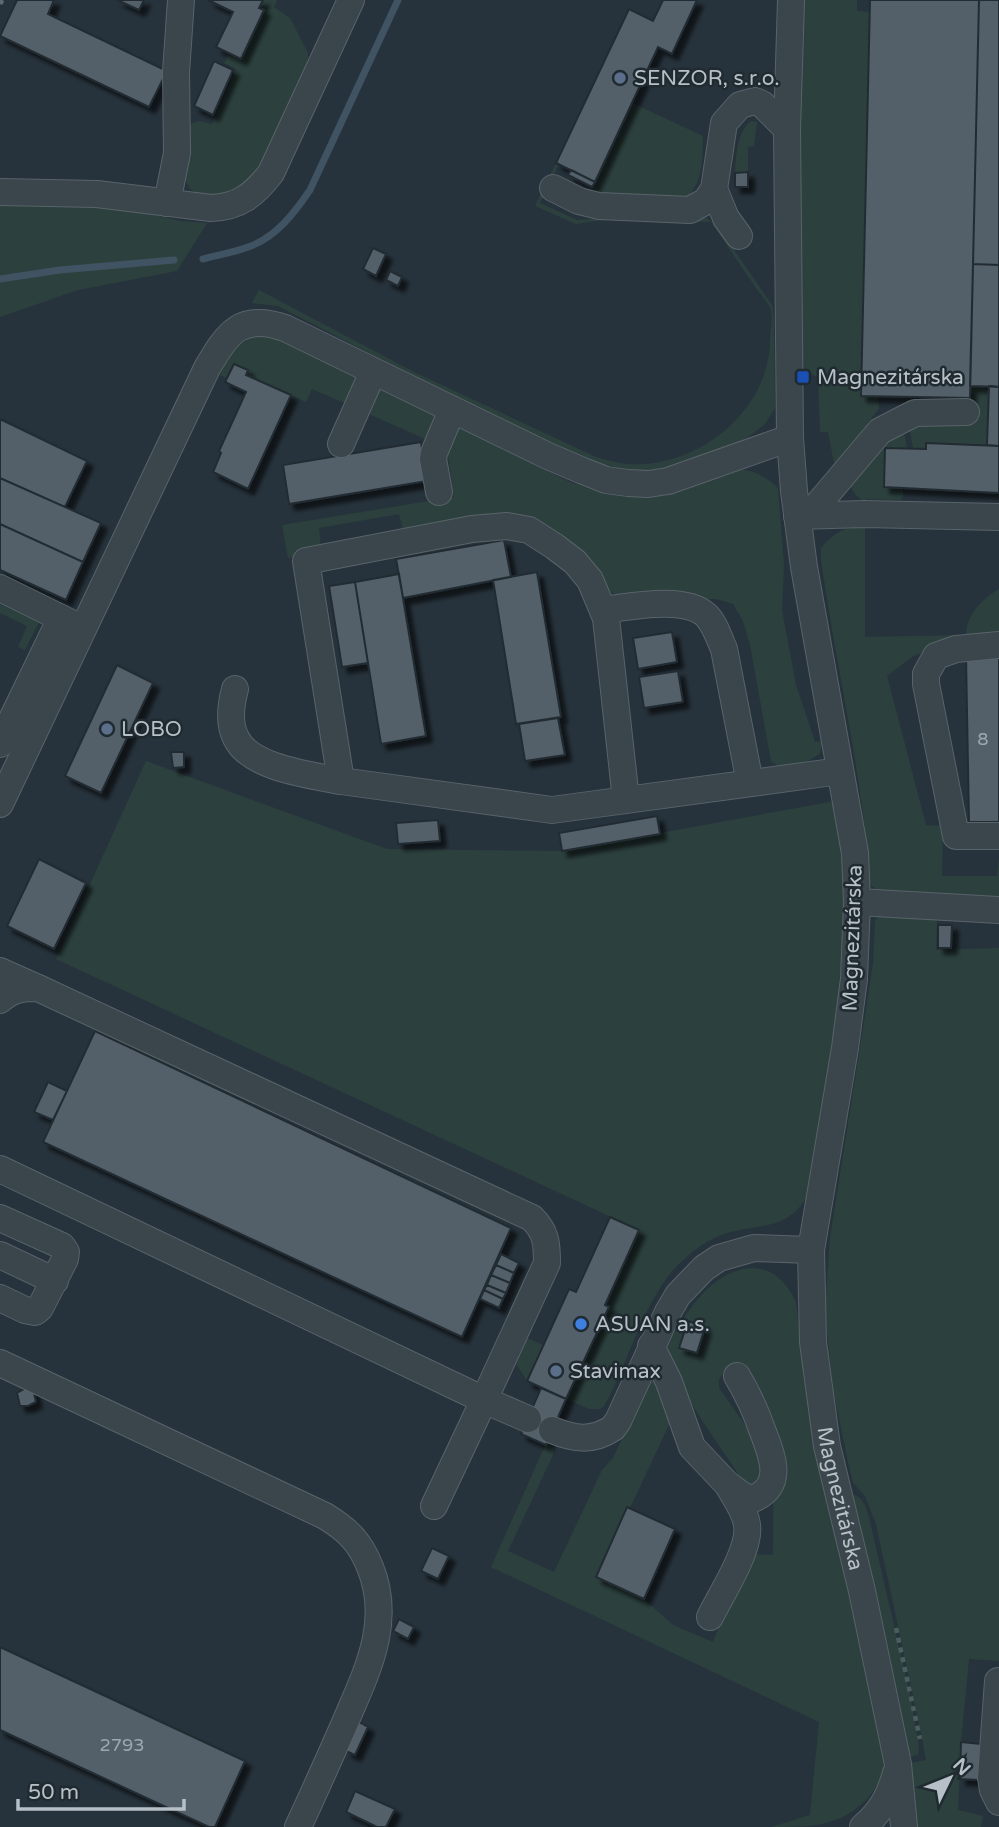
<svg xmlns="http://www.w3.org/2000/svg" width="999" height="1827" viewBox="0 0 999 1827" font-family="'Varela Round',sans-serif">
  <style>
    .green { fill: #2c413e }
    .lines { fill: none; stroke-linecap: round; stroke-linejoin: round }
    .stream { stroke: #3f5363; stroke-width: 7 }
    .building { fill: #536069; stroke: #222c33; stroke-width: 2; filter: url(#shadow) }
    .minor-casing { stroke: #59636a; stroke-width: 28 }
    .path { stroke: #4b5e5d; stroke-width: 4.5; stroke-dasharray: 5 5; stroke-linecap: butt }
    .minor { stroke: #3b454c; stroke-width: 26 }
    .rail { stroke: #5e6973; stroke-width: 5; stroke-dasharray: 7 7; stroke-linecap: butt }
    .service-dot { fill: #5c6f8a; stroke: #202a31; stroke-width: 2.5 }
    .transit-dot { fill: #1a4fb4; stroke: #202a31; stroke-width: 2.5 }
    .shop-dot { fill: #3f7fe0; stroke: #202a31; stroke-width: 2.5 }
    .labels { text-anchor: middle; stroke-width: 5; stroke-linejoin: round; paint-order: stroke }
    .number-label { font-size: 18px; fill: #9ea8b0 }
    .poi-label { font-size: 21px; fill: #b7c0c7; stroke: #202a31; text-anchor: start }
    .street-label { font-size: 21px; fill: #b7c0c7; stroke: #202a31 }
  </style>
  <defs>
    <filter id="shadow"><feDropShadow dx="6" dy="6" stdDeviation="2" flood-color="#0009"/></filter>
  </defs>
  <rect width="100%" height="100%" fill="#27333c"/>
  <!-- green -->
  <path class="green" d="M263 0H277L274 7 290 18 308 53 307 73 261 168 245 183 230 191 219 195 206 196 196 193 190 189 184 178 188 125 199 121 212 124 236 69 224 63 229 54 241 59 264 10 259 8Z
    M803 0H857V11L870 12 861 395 878 396 879 408 835 468 828 432H820L818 377 805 372 799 358V127Z
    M632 103 703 136C702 159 704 183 685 199L604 200 592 187Z
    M751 121 757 122 754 146 748 147V172L735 173C736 156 737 132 751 121Z
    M556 163 559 164 540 203 577 220 610 217 707 218 719 228 772 305 774 318 775 408 765 424 747 438 732 445 679 464 661 469 633 471 594 464 497 419 278 306 252 303 259 290 414 372 596 457C606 460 617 463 627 464 696 469 768 413 770 342 770 333 773 319 771 310 769 303 760 294 756 288 741 266 726 244 711 222L609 219 576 224 535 206Z
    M0 202 110 205 181 221 207 223 177 271 78 290 0 317Z
    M261 335 284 340 362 379 351 406 312 389 306 402 246 375 248 370 234 364 227 378 220 375C230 354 238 340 261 335Z
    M376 385 442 419 430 441 362 411Z
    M970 386H989L987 445 927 443 926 449H913L910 430 930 421H970Z
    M454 425 570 482 592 490 617 494 676 492 714 479 713 475C743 467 754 467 778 488L784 565 782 610 796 685 815 742 823 741 820 753C808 763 784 774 771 761L750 645 743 621 733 604 716 599H704L657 590 619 596 605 589 540 530 404 534 399 514 319 528 321 550 288 558 282 525 454 497 447 448Z
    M904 433 907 448H885L884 487 903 488V497L900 500 866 499 865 503 855 494 850 485 880 445Z
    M865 526V637L966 635C966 615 983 598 999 589V634L974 635 913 656 887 676 926 825 943 826 942 876H997L999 859V896L879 892 870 884C863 775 836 668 821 559V548C837 531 842 528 865 526Z
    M0 604 39 622 25 650 18 647 27 626 0 613Z
    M146 761 387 849 562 851 835 801 848 906 845 971 808 1195C787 1232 758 1223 724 1234 709 1239 695 1249 683 1260 644 1295 630 1361 604 1406L600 1409H589L566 1399 609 1308 605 1305 639 1230 56 959Z
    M878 916 937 917 936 950 999 948V1661L969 1659 961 1742 958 1810 983 1816 981 1827H916L909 1763 926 1760 921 1733 876 1524 865 1496 853 1483 848 1462 833 1389 825 1310 830 1237 865 1016 873 963 875 921Z
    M752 1268C775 1269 787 1283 796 1302L808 1401 881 1731C882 1744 885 1758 883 1770 881 1780 874 1791 867 1799 839 1827 811 1827 771 1827L810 1815 819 1722 491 1567 548 1439 553 1448V1455L508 1551 554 1572 602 1470 613 1458 655 1370 674 1414 630 1508H627L596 1577 644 1599 673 1625 713 1642 744 1563 752 1554 773 1555 774 1449 751 1373C744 1365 739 1364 729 1365L719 1379V1388L765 1453 762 1486H746C727 1453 666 1378 668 1344 687 1312 710 1271 752 1268Z
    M525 1337 543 1345 527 1381 516 1364Z
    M851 1494C863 1496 866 1507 869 1518L910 1694 919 1748 918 1755 908 1757Z"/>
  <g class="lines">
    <!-- stream -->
    <path class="stream" d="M203 259C218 255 236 252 251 246 277 236 295 212 310 190L398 0
      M0 279 60 270 174 260"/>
  </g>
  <!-- building -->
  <path class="building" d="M17 0H54L48 14 167 71 149 107 0 36Z
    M117 0H144L139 10Z
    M208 0H263L259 8 264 10 241 59 216 47 233 12Z
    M663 0H697L672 54 658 47 595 182 556 163 629 9 653 21Z
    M870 0H979L970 398 861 396Z
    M979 0H999V265L973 264Z
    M214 61 233 70 213 115 194 106Z
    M571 170 595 182 592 187 568 175Z
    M748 172V187H735V173Z
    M373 248 386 254 376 276 363 269Z
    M973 264 999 265V387L970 386Z
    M390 271 402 277 398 286 386 280Z
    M234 364 248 370 246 375 291 395 248 489 213 472 221 453 219 451 246 392 225 382Z
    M989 386 999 387V446L987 445Z
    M0 419 87 461 65 507 0 478Z
    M421 442 427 481 289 504 283 465Z
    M926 443 999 446V493L884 487 885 448 926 449Z
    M0 478 101 523 83 562 0 524Z
    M0 524 83 562 66 600 0 570Z
    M504 540 511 577 403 598 396 559Z
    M537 572 561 717 516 724 493 580Z
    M399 574 426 736 381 744 355 582Z
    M355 582 368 663 342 667 329 586Z
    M672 632 677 662 638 669 633 638Z
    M999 656V822H969L966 657Z
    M117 665 153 683 101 793 65 776Z
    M678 671 683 702 644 708 639 677Z
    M558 718 565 755 525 761 519 724Z
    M171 752H184V767L173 768Z
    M657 816 660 834 562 851 559 833Z
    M438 820 440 841 398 844 396 823Z
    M39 859 86 883 54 949 7 926Z
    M938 925H952L951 948H938Z
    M95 1031 511 1228 462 1337 43 1142Z
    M48 1082 67 1091 53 1120 34 1112Z
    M610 1217 639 1230 605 1305 609 1307 566 1399 527 1381 569 1289 576 1292Z
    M501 1254 519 1263 514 1273 496 1265Z
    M496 1265 514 1273 510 1283 491 1275Z
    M491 1275 510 1283 506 1293 487 1285Z
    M487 1285 506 1293 503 1299 484 1290Z
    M484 1290 503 1299 499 1308 480 1299Z
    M688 1321 705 1327 697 1353 679 1348Z
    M541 1388 566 1399 546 1445 521 1434Z
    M24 1389H33L36 1402 28 1406H20L17 1393Z
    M627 1507 675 1529 644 1599 596 1577Z
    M432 1548 449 1556 438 1579 421 1571Z
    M399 1619 414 1627 408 1639 393 1631Z
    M0 1647 245 1761 215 1827H209L0 1730Z
    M359 1722 368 1727 355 1755 346 1751Z
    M961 1742 981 1744 979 1780 960 1779Z
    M355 1791 395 1809 386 1827H377L346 1812Z"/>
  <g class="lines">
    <defs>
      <g id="minor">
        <path id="s1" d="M791 0 787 129 790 438 794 491 804 567 855 853 857 902 854 979 845 1048 811 1250 813 1342 827 1446 862 1591 898 1764 904 1827"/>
        <path d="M553 188 579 201 599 206 690 210 706 201 714 189 724 123 740 105 755 101 762 104 787 129"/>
        <path d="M714 189 726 218 739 236"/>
        <path d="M0 192 97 194 211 208C239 207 254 195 271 173L351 0"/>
        <path d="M167 203 177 153 176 72 181 0"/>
        <path d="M341 444 373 372"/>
        <path d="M439 492 433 459 434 453 452 410"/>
        <path d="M809 515 880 431 915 413 966 412"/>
        <path d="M797 516 865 514 999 517"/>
        <path d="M0 588 75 625"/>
        <path d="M603 610C629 607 684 595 706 615 715 624 719 638 724 649L750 783"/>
        <path d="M999 645 956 649 936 656 926 674V684L956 836H999"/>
        <path d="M235 689C231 704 228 723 236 738 250 768 311 775 341 781"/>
        <path d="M0 744 61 618"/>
        <path d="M626 800 606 618 590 580 575 562 554 546 529 530 507 526 472 529 306 561 341 781 552 810 840 771"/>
        <path d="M0 804 207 368C228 332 241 313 285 328L548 456 583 471 606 480 628 483 648 484 668 481 790 438"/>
        <path d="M857 902 999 910"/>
        <path d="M0 971 38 988"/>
        <path d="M0 1000C12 989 22 988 38 988L532 1218C546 1232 547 1243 547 1263L484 1400 528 1419"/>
        <path d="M0 1169 484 1400 434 1506"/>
        <path d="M0 1218 62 1246 66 1252 65 1259 40 1308 35 1312 25 1310 0 1298"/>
        <path d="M0 1255 55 1281"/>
        <path d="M651 1346 669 1382 692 1447 727 1484 743 1496 753 1499C785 1485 772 1456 763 1432 756 1412 748 1394 737 1376"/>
        <path d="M0 1363 325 1516C348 1530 360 1542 370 1567 393 1623 366 1673 344 1725 329 1759 314 1793 298 1827"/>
        <path d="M552 1430C574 1439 592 1442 613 1428L618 1421 668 1312 678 1295 704 1268 719 1258 754 1248 811 1250"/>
        <path d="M710 1617C721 1594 751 1549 747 1525 745 1510 735 1498 728 1485"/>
        <path d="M998 1681 991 1778 993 1790 999 1802"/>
        <path d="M863 1827C881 1812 890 1795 896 1773"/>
      </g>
    </defs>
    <!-- minor casing -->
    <use href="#minor" class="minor-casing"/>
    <!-- path -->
    <path class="path" d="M896 1628 920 1739"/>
    <!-- minor -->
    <use href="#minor" class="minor"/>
    <!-- rail -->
    <path class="rail" d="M0 4 2 0"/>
  </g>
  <!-- markers -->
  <g class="service-dot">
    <circle cx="620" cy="78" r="7"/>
    <circle cx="107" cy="729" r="7"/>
    <circle cx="556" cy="1371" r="7"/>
  </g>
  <rect class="transit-dot" x="796" y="370" width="14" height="14" rx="3.5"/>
  <circle class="shop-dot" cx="581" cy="1324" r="7"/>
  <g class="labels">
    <!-- number labels -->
    <g class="number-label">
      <text x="983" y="745">8</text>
      <text x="122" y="1751">2793</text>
    </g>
    <!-- poi labels -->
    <g class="poi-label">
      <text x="634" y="85">SENZOR, s.r.o.</text>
      <text x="817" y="384">Magnezitárska</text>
      <text x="121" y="736">LOBO</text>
      <text x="595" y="1331">ASUAN a.s.</text>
      <text x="570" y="1378">Stavimax</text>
    </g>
    <!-- street labels -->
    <g class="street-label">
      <text transform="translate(852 938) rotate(-88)" y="7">Magnezitárska</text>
      <text dy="7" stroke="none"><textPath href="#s1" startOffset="1510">Magnezitárska</textPath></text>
    </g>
  </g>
  <!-- north arrow -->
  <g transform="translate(950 1778) rotate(47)" stroke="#202a31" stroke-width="5" paint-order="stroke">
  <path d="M0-5L12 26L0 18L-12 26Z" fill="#b7c0c7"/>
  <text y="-10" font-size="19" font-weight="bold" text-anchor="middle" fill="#b7c0c7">N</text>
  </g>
  <!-- scale -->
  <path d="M18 1799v10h166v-10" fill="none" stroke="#b7c0c7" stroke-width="3.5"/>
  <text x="28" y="1799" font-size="21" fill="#b7c0c7" stroke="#202a31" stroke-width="5" paint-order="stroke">50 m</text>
</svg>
